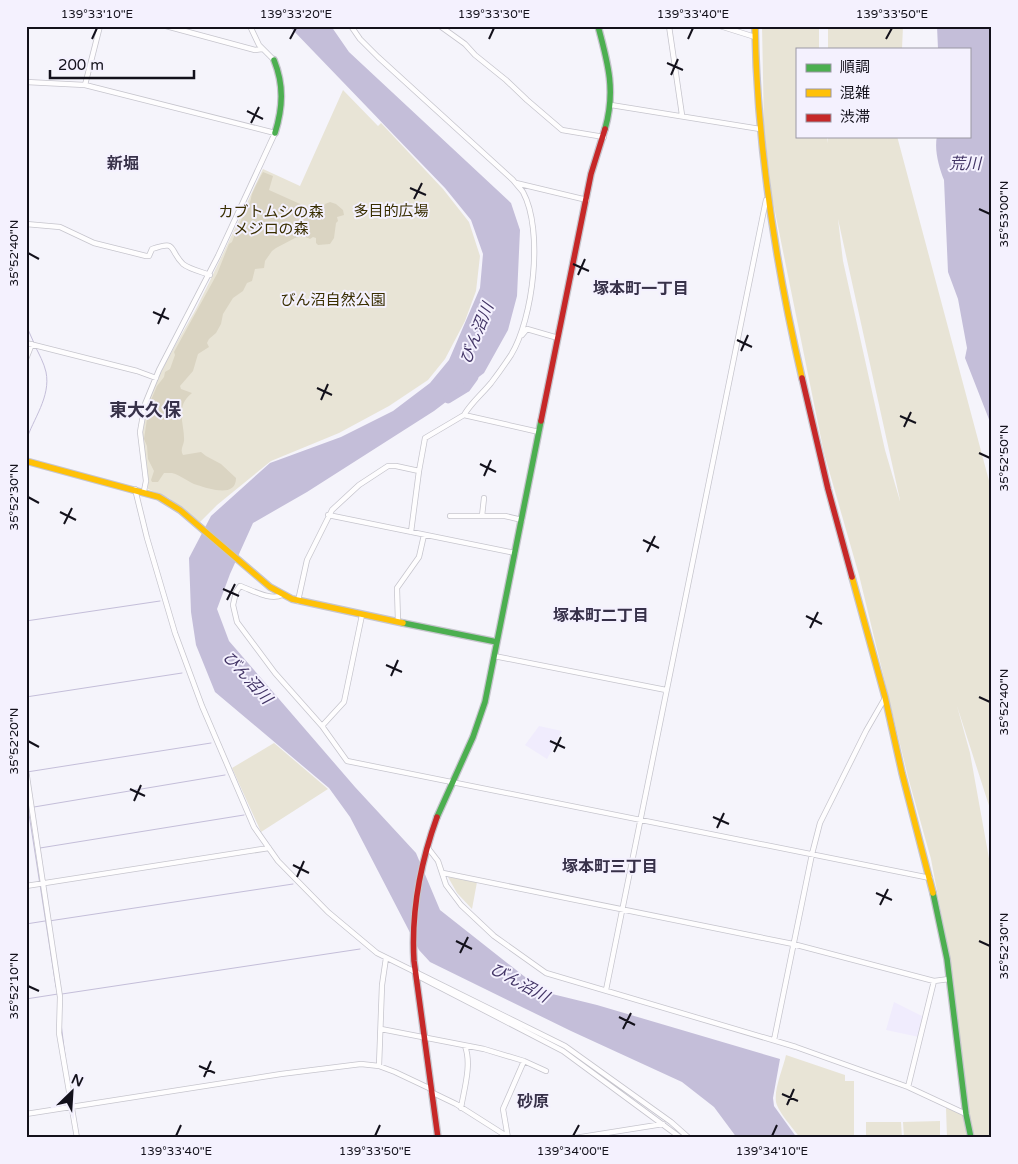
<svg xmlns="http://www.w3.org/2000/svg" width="1018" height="1164" viewBox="0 0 1018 1164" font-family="'Varela Round','Noto Sans JP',sans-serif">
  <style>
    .built { fill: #f0ecfd }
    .green { fill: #e8e4d6; fill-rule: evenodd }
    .forest { fill: #dad4c2 }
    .water { fill: #c4bed9 }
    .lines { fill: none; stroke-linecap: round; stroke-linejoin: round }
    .stream { stroke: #c4bed9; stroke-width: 1 }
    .river { stroke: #c4bed9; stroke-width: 9 }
    .street-casing { stroke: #c6c5cd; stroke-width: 6 }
    .fast-casing { stroke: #c6c5cd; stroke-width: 8 }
    .slow-casing { stroke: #c6c5cd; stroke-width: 8 }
    .jam-casing { stroke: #c6c5cd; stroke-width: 8 }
    .street { stroke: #fefdfe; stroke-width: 4.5 }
    .fast { stroke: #4caf50; stroke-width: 5.5 }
    .slow { stroke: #ffc107; stroke-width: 5.5 }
    .jam { stroke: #c62828; stroke-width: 5.5 }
    .ticks { fill: none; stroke: #13111b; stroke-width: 2 }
    .labels { text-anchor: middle; stroke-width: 4; stroke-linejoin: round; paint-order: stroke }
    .park-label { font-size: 15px; fill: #392e00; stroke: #f4f1fe }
    .neighbourhood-label { font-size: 16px; font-weight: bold; fill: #373149; stroke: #f4f1fe }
    .water-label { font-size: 16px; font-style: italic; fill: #423465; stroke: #f4f1fe }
    .quarter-label { font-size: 18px; font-weight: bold; fill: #373149; stroke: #f4f1fe }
    .neatline { fill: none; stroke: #13111b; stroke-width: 2 }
    .ticks-label { font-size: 12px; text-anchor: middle; fill: #13111b }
  </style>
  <rect width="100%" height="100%" fill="#f5f4fb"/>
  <!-- built -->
  <path class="built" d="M539 726 562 731 547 759 525 745Z
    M894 1002 924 1017 919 1037 886 1030Z"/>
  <!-- green -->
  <path class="green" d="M762 26H819V49H797V136H827L828 143V136H897L992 492V815L957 706 970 753 992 875V1138H947L946 1108 968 1112 957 1016 947 944 931 859 908 777 859 575 824 453 772 197 764 127ZM838 219 900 500V501L885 450 843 261Z
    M828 26H903L902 49H828Z
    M343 90 378 126 381 123 443 189 469 222 480 256 476 291 465 321 445 359 428 380 389 406 339 433 271 461 217 505 200 522 169 498 148 489C149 466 140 443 144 420 149 385 180 339 197 307 220 261 241 215 263 169L300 186Z
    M274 743 328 789 261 832 232 768Z
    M448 877 477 882 472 909 457 893Z
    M786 1055 845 1075V1081H854V1138H800C794 1129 778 1112 776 1102 774 1088 783 1069 786 1055Z
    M940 1121V1138H904L903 1122Z
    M866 1122H901L902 1138H866Z"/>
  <!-- forest -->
  <path class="forest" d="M263 172 273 176 269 190 318 212H321L325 204 330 202 336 204 343 210 344 215 337 217 338 221 336 223 334 238 330 244 318 245 316 243V238L313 237 310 239 303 236 295 238 276 248 272 251 265 261 264 268 255 269 252 281 247 283 243 291 233 298 223 314 221 324 216 333 209 339 207 343 209 347 198 354 193 371 180 386 181 389 192 393C174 407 185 424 184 441 183 447 180 449 183 455L201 452 206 456 221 464 236 478C236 498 210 489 197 485 189 483 181 475 172 473 171 473 165 473 164 473L158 482H152L151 480 154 471 148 459 147 446 144 439 147 419 146 416 151 400 157 386 164 377 165 372 170 369 175 355 174 352 217 274 229 244 232 242C237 228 243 215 250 202 251 200 251 197 252 194 255 187 259 179 263 172Z"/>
  <!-- water -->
  <path class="water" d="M289 26H331L349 52 511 203 520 230 517 296 508 330 484 373 434 411 307 492 253 523 230 574 217 609 229 641 355 787 416 853 440 910 544 992 597 1005 780 1059 773 1098 774 1106 797 1138H737L714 1107 682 1082 571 1031 430 962 419 950 350 817 329 788 215 692 196 645 191 612 189 558 211 516 270 463 341 437 393 411 430 383 449 360 480 288 483 254 471 220 445 188Z
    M937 26H992V427L965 358 967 348 958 299 948 272 944 180C939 167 934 150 937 136H969V49H938Z"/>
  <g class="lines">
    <!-- stream -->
    <path class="stream" d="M26 325 34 343
      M26 441C33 419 51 397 46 372 44 363 39 354 35 346
      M26 621 160 601
      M26 697 182 673
      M27 772 211 743
      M26 795 56 987
      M34 807 225 775
      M40 848 244 815
      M49 921 293 884
      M26 924 45 921
      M62 994 360 949
      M26 999 58 994
      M61 1023 66 1064"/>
    <!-- river -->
    <path class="river" d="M448 399 466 388 474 377"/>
    <defs>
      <path id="street" d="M166 26 255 50 262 49
        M250 26 259 45 274 60
        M351 26 360 39 378 57 513 180C516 184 520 188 523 192 544 231 533 319 511 355 505 364 498 374 491 383 482 394 471 403 464 415
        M440 26 465 44 475 55 506 80 527 100 562 130 604 137
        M669 26 682 115
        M720 26 755 37
        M26 82 85 85 275 133 218 256 159 370 145 404 140 432 146 481 144 491
        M85 85 100 26
        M611 105 760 129
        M516 183 587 200
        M26 224 60 227 94 243 146 256H149L152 249C178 240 168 249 183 264 189 269 202 272 210 275
        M522 335 527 329 558 338
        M26 343 137 371 156 378
        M26 359 32 344
        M135 489 147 538 175 633 202 706 254 827 278 861 328 912 377 953 565 1046 671 1122 689 1138
        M328 515 515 553
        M450 516H505L522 520
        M482 516 484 498
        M411 532 419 471 425 438 464 415 539 432
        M282 595C270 601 252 590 240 586L236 592 233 605 237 622 275 673 322 726 347 761 930 878
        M298 601 307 560 332 510 359 485 388 466H396L419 471
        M398 622 397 588 419 557 424 535
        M494 656 666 690
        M322 726 344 702 362 615
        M26 770 60 997 59 1033 77 1138
        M428 848 438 861 446 885 461 905 494 936 546 973 796 1047 908 1087 966 1114
        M443 873 793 944 934 981 949 979
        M26 886 269 848
        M416 975 563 1051 681 1138
        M606 990 766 200
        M381 1029 484 1049 524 1061 546 1071
        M774 1040 812 854 820 823 866 731 885 698
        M379 1066 382 985 386 958
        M908 1087 934 981
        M431 1092 456 1104 508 1137
        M461 1108C464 1089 472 1065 465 1046
        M26 1114 281 1074 361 1064 379 1066 395 1072 431 1089
        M508 1138 503 1109 524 1061
        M575 1138 663 1124"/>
      <path id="fast" d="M598 26C608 63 616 91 605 129
        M274 60C284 85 283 107 275 133
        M403 623 497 642
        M437 817 473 737 485 702 541 421
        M933 893 947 959 966 1114 971 1138"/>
      <path id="slow" d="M755 26C757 145 775 262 802 378
        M26 461 159 497 180 510 270 587 292 599 403 623
        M852 577 885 697 902 773 933 893"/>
      <path id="jam" d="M802 378 828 489 852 577
        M541 421 591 174 605 129
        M437 817C420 864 411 911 414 961L438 1138"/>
    </defs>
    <!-- street casing -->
    <use href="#street" class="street-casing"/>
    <!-- fast casing -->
    <use href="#fast" class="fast-casing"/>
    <!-- slow casing -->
    <use href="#slow" class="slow-casing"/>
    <!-- jam casing -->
    <use href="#jam" class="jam-casing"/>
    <!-- street -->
    <use href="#street" class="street"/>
    <!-- fast -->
    <use href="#fast" class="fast"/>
    <!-- slow -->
    <use href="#slow" class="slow"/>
    <!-- jam -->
    <use href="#jam" class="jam"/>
  </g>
  <!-- ticks -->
  <path class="ticks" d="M92 39 97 28M290 39 296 28M489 39 494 28M688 39 693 28M886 39 892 28M667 63 683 70M671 75 678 59M247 111 263 119M251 123 259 107M410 188 426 195M414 199 422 183M979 209 990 214M28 253 39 259M573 264 589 271M578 275 585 259M153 312 169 319M158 324 165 308M737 340 752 347M741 351 748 335M317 388 332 395M321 400 328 384M900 416 916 423M904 427 911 412M979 453 990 458M480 464 496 472M484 476 491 460M28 497 39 503M60 512 76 520M64 524 72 508M643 540 659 548M647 552 655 536M223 589 239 596M227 600 235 584M806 616 822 624M810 628 818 612M386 665 402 672M391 676 398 660M979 697 990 702M28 741 39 747M550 741 565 748M554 752 561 737M130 789 145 796M134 801 141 785M713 817 729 824M717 828 724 813M293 865 309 873M297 877 304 861M876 893 892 900M880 905 888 889M456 941 472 949M979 941 990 946M460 953 468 937M28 986 39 991M619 1017 635 1025M623 1029 631 1013M199 1066 215 1073M204 1077 211 1061M782 1094 798 1101M787 1105 794 1089M176 1136 181 1125M375 1136 380 1125M573 1136 579 1125M772 1136 777 1125"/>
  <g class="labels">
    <!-- park labels -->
    <g class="park-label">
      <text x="391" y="216">多目的広場</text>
      <text x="271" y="217">カブトムシの森<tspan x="271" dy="17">メジロの森</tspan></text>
      <text x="333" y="305">びん沼自然公園</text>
    </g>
    <!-- neighbourhood labels -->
    <g class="neighbourhood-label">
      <text x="123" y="169">新堀</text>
      <text x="641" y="294">塚本町一丁目</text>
      <text x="601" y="621">塚本町二丁目</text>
      <text x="610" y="872">塚本町三丁目</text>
      <text x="533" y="1107">砂原</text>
    </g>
    <!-- water labels -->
    <g class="water-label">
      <text x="965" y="169">荒川</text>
      <text transform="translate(476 333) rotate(-68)" y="6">びん沼川</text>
      <text transform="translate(248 677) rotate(48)" y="6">びん沼川</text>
      <text transform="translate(520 982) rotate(29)" y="6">びん沼川</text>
    </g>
    <!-- quarter labels -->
    <g class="quarter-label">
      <text x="145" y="416">東大久保</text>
    </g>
  </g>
  <!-- border -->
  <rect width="1018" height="1164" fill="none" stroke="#f4f1fe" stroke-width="55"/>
  <!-- legend -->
  <rect x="796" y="48" width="175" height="90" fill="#f4f1fe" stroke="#9a97a3"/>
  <rect x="806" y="64" width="25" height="8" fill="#4caf50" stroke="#9a97a3"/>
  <text x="840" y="72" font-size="15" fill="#13111b">順調</text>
  <rect x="806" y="89" width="25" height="8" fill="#ffc107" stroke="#9a97a3"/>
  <text x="840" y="98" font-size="15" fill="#13111b">混雑</text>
  <rect x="806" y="114" width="25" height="8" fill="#c62828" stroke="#9a97a3"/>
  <text x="840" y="122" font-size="15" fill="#13111b">渋滞</text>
  <!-- north arrow -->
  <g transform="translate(72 1092) rotate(25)" stroke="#f4f1fe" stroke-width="4" paint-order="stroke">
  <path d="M0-4L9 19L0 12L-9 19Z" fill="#13111b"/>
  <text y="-8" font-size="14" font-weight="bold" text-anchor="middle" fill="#13111b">N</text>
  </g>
  <!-- scale -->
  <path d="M50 70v8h144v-8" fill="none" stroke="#13111b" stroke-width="2.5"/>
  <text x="58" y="70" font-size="15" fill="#13111b" stroke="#f4f1fe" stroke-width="4" paint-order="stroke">200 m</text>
  <rect x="28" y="28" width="962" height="1108" class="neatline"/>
  <g class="ticks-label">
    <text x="97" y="18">139°33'10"E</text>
    <text x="296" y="18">139°33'20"E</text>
    <text x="494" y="18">139°33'30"E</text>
    <text x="693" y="18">139°33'40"E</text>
    <text x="892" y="18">139°33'50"E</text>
    <text transform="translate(1004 214) rotate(-90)" y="4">35°53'00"N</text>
    <text transform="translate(14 253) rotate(-90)" y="4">35°52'40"N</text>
    <text transform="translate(1004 458) rotate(-90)" y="4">35°52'50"N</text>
    <text transform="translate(14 497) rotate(-90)" y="4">35°52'30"N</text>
    <text transform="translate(1004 702) rotate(-90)" y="4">35°52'40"N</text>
    <text transform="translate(14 741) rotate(-90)" y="4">35°52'20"N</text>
    <text transform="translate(1004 946) rotate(-90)" y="4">35°52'30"N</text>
    <text transform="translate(14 986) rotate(-90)" y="4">35°52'10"N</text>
    <text x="176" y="1155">139°33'40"E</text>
    <text x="375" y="1155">139°33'50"E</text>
    <text x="573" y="1155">139°34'00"E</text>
    <text x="772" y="1155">139°34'10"E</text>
  </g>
</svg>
